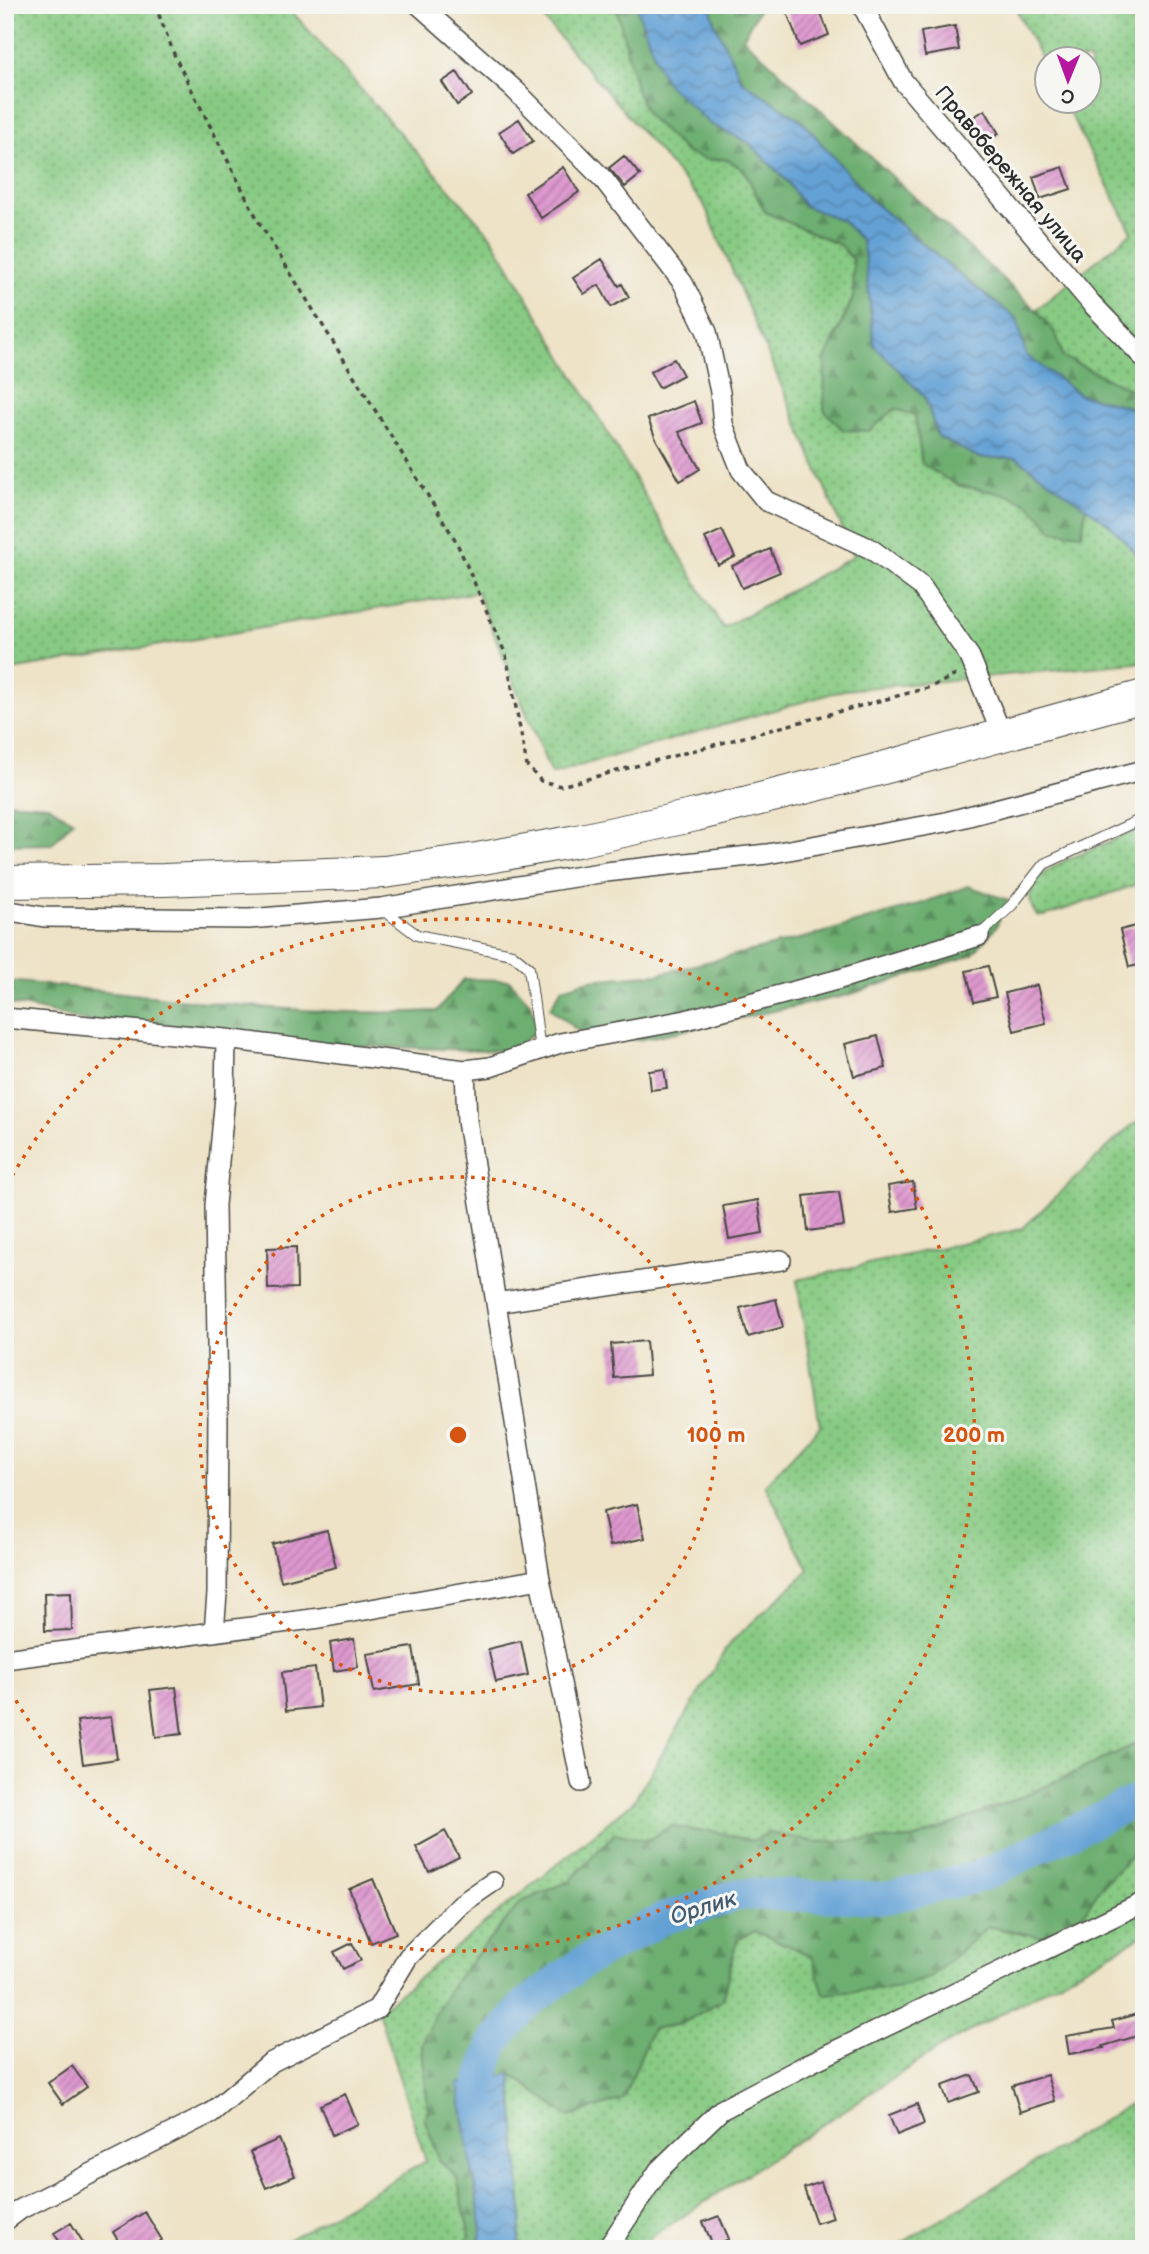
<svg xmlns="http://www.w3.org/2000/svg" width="1149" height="2254" viewBox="0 0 1149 2254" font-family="'Balsamiq Sans',sans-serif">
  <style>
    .grass { fill: url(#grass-dots); stroke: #597a57; stroke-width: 2 }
    .forest { fill: url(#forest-firs); stroke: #4c6c4e; stroke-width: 2 }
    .water { fill: url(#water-waves); stroke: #486680; stroke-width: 2 }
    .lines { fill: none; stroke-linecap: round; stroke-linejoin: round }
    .river { stroke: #64a1d5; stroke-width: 32 }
    .building { fill: url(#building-hatch) }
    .service-casing { stroke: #484742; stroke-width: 12 }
    .minor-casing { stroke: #484742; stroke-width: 22 }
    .trunk-casing { stroke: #484742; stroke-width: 34 }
    .path { stroke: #484742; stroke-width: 3.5; stroke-dasharray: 5 5; stroke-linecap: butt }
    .service { stroke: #fff; stroke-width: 10 }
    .minor { stroke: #fff; stroke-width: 19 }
    .trunk { stroke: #fff; stroke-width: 32 }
    .ring { fill: none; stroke: #d5540f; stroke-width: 3.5; stroke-dasharray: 3.5 7 }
    .labels { text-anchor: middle; stroke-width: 6; stroke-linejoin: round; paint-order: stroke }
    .street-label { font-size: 21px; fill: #2b2b2b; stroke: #f6f6f2 }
    .water-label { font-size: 23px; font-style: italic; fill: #425a6f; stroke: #f6f6f2 }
    .centre { fill: #d5540f; stroke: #f6f6f2; stroke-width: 3.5 }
    .ring-label { font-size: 21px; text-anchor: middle; font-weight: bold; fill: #d5540f; stroke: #f6f6f2; stroke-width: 6; stroke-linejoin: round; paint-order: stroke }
  </style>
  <defs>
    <pattern id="grass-dots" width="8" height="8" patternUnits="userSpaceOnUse" patternTransform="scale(1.75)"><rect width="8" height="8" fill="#87ca83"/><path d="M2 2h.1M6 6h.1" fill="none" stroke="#6fa46b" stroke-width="1.8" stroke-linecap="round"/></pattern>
    <pattern id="forest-firs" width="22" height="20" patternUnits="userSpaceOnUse" patternTransform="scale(1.75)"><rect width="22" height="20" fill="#6dae71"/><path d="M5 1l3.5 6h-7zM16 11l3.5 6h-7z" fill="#5a8e5d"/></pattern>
    <pattern id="water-waves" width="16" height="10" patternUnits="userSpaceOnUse" patternTransform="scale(1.75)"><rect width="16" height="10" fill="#64a1d5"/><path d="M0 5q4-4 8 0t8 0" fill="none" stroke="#5383ad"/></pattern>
    <pattern id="building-hatch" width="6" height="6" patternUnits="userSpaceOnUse" patternTransform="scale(1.75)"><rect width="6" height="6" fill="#de98cf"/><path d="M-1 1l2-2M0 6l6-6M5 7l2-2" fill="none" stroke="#b47ca8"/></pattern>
  </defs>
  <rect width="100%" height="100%" fill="#f6f6f2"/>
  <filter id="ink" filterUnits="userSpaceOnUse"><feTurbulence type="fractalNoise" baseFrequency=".0143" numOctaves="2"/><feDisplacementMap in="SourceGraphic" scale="14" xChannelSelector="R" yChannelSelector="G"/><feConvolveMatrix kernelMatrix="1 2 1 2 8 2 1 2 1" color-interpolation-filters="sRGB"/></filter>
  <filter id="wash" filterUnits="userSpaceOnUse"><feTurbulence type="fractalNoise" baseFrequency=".00686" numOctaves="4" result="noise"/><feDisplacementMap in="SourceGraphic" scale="28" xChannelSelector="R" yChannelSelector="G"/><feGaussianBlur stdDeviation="1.57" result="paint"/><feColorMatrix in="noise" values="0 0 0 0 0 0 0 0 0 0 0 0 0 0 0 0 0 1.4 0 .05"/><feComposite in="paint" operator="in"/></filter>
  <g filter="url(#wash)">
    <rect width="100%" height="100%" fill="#eee3c7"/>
    <!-- grass -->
    <path class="grass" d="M5 5H286L491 236 723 628 854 556 704 204 532 5H613L708 160 726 159 744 170 765 212 840 245 853 260V298L825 360 895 409 915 415 922 464 957 485 1009 495 1029 504 1054 531 1082 533 1086 507 1109 524 1144 562V662L844 690 551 774 477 592 5 671Z
      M1018 5H1144V396L1063 357 1056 334 1036 310 1132 232 1064 102H1090V60H1048L1047 69 1018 13Z
      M1144 827V882L1045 916H1037C1010 878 1069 859 1093 849 1110 841 1127 834 1144 827Z
      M1144 1117V1740L1029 1794 914 1839 816 1842 769 1833 752 1841 712 1831H697L670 1826 647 1841 615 1833 570 1881 521 1902 422 2045 428 2109 440 2161 457 2178 470 2236 459 2249H272L426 2161 378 2011 633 1802 729 1644 809 1570 765 1485 820 1426 797 1280 1022 1229 1126 1130Z
      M1142 1842 1144 1935 939 2048 650 2238 647 2249H518L522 2216 511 2074 569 2117 622 2099 652 2029 681 2024 722 2000 737 1939 755 1931 812 1956 960 1950 988 1926 1024 1935 1079 1921 1100 1888Z
      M1144 2096V2249H892Z"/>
    <!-- forest -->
    <path class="forest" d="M613 5H636L658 65 710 124 748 142 787 181 804 206 842 220 862 241 866 265 874 345 925 397 938 437 980 458H1017L1086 507 1082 534 1054 531 1029 504 1009 495 957 485 922 464 915 415 895 409 869 431 843 430 824 410 825 360 853 298V260L840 245 765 212 744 170 726 159 708 160 687 153 647 115 637 92 617 10Z
      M710 5H761L743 38 1036 310 1056 334 1063 357 1144 396V418L1129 407 1079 394 1025 355 1017 319 961 276 871 200 802 121 742 81 715 24Z
      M5 802 48 805 73 821 52 844 5 845Z
      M968 886 1008 900 996 927 972 955 848 995 638 1040 596 1036 577 1030 550 1008 562 988 590 980 659 974 815 935 920 904Z
      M464 979 509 980 530 1003 538 1028 515 1051C385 1047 255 1044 125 1029 85 1025 46 1007 5 1004V981C148 993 293 1019 437 1011Z
      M1144 1740V1843L1100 1888 1079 1921 1042 1937 988 1926 930 1978 895 1988 824 1994 812 1956 755 1931 737 1940 722 2000 681 2024 652 2029 623 2099 569 2117 511 2074 458 2084 482 2229 477 2249H459L470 2236 457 2178 440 2161 424 2118 428 2109 422 2045 435 2014 453 1983 521 1902 570 1881 615 1833 647 1841 670 1826 697 1831H712L752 1841 769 1833 816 1842 914 1839 1029 1794Z"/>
    <!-- water -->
    <path class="water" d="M636 5H710L715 24 742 81 802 121 871 200 961 276 1017 319 1026 355 1079 394 1129 407 1144 418V562L1109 524 1017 458H980L938 437 925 397 874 345 866 265 862 241 842 220 804 206 787 181 748 142 710 124 667 84 658 66Z
      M511 2074 522 2216 518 2249H477L482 2229 458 2084Z"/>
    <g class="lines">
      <!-- river -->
      <path class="river" d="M483 2119 478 2090 493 2044 524 2006 585 1961 663 1919 740 1894 886 1898 981 1876 1144 1797"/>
    </g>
    <g id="blocks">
      <!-- building -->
      <path class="building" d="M784 5H818L829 35 800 46Z
        M955 26 959 50 925 56 921 32Z
        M457 72 472 95 457 105 442 82Z
        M985 110 999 134 982 144 967 121Z
        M519 119 533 141 513 154 499 132Z
        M624 156 640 175 625 187 609 168Z
        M563 167 579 192 541 218 525 193Z
        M1063 167 1071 189 1040 199 1033 177Z
        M602 259 619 286 622 284 629 297 611 307 599 285 584 294 573 278Z
        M674 359 683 375 659 388 650 372Z
        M694 401 702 423 679 432 700 469 680 481 656 439 648 419Z
        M722 530 735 557 718 565 705 538Z
        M770 549 780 572 742 588 732 566Z
        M1144 924V964L1129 967 1120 930Z
        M988 966 996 997 974 1002 966 971Z
        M1037 985 1046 1023 1014 1031 1005 993Z
        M878 1036 886 1068 854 1076 845 1044Z
        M664 1069 667 1088 651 1090 649 1071Z
        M913 1182 917 1208 892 1212 888 1186Z
        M839 1192 844 1226 808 1231 804 1196Z
        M758 1200 763 1233 729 1239 723 1206Z
        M296 1247 297 1288 268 1289 267 1248Z
        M776 1299 783 1327 748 1337 740 1308Z
        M646 1341 649 1375 614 1378 611 1344Z
        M637 1504 645 1538 610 1546 603 1512Z
        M327 1530 336 1567 281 1581 272 1544Z
        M71 1592 72 1630 45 1631 44 1593Z
        M354 1639 358 1667 334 1671 330 1643Z
        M521 1641 528 1675 496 1682 488 1649Z
        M413 1647 419 1684 374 1692 367 1654Z
        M315 1668 320 1707 286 1711 282 1672Z
        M176 1687 182 1734 156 1737 150 1690Z
        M111 1717 117 1759 83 1764 77 1721Z
        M445 1831 459 1857 429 1872 416 1847Z
        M373 1879 396 1933 371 1943 349 1889Z
        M352 1943 361 1960 343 1969 334 1952Z
        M1144 2012V2034L1103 2046 1104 2048 1069 2054 1066 2036 1114 2028 1112 2021Z
        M72 2066 87 2087 63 2104 48 2083Z
        M972 2075 979 2092 948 2103 942 2086Z
        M1047 2075 1055 2101 1020 2112 1012 2086Z
        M345 2094 358 2124 332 2135 320 2105Z
        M917 2104 924 2124 897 2135 889 2115Z
        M279 2139 295 2176 266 2188 250 2152Z
        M821 2182 833 2218 816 2223 804 2188Z
        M145 2212 162 2240 149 2249H123L113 2232Z
        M719 2216 729 2239 713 2246 703 2222Z
        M71 2223 84 2244 75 2249H64L54 2233Z"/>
    </g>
  </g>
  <g filter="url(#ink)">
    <use href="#blocks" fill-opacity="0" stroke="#484742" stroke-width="2"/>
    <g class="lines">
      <defs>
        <path id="service" d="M381 908 417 935 512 954 529 968 540 1050
          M979 936 1012 905 1044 864 1144 818"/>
        <path id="minor" d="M419 5 515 90 604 180 683 283 707 332 720 392 723 424 741 470 766 501 871 549 921 586 970 657 1002 735
          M862 5 903 81 1091 303 1144 358
          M5 910 44 917 249 919 381 908 606 872 767 854 946 822 1144 770
          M5 1018 226 1039 465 1070
          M496 1303 781 1260
          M214 1632 217 1594 218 1409 215 1205 225 1096 226 1039
          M5 1659 320 1618 540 1579
          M581 1782 540 1579 467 1121 465 1070 490 1067 560 1043 686 1020 840 979 979 936
          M5 2221 21 2209 211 2113 270 2063 377 2009 408 1957 461 1904 493 1882
          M607 2249 659 2170 721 2110 810 2063 1144 1902"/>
        <path id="trunk" d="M5 882 164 880 384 872 477 859 577 841 696 815 872 771 1144 696"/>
      </defs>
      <!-- service casing -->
      <use href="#service" class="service-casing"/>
      <!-- minor casing -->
      <use href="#minor" class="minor-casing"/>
      <!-- trunk casing -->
      <use href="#trunk" class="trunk-casing"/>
      <!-- path -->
      <path class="path" d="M155 5 176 59 260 224 456 541 506 655 527 766 541 781 561 786 931 687 958 674"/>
      <!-- service -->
      <use href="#service" class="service"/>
      <!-- minor -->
      <use href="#minor" class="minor"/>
      <!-- trunk -->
      <use href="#trunk" class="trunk"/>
    </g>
  </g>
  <!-- distance rings -->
  <g class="ring">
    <circle cx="458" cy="1435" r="258"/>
    <path d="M7 1185A516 516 0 1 1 7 1685"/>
  </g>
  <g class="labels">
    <!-- street labels -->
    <g class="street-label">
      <text transform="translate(1011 174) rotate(50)" y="7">Правобережная улица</text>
    </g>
    <!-- water labels -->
    <g class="water-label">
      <text transform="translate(703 1907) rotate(-17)" y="8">Орлик</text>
    </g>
  </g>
  <circle cx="458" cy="1435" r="10" class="centre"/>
  <g class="ring-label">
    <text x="716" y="1442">100 m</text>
    <text x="974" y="1442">200 m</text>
  </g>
  <!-- margin -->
  <rect width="1149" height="2254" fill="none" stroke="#f6f6f2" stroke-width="28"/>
  <!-- north arrow -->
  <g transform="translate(1068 80) rotate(181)"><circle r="33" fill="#f6f6f2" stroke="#a5a5a2" stroke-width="2"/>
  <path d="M0-5L12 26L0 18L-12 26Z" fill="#b5179e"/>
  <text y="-10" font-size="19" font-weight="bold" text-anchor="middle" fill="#2b2b2b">С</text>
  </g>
</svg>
